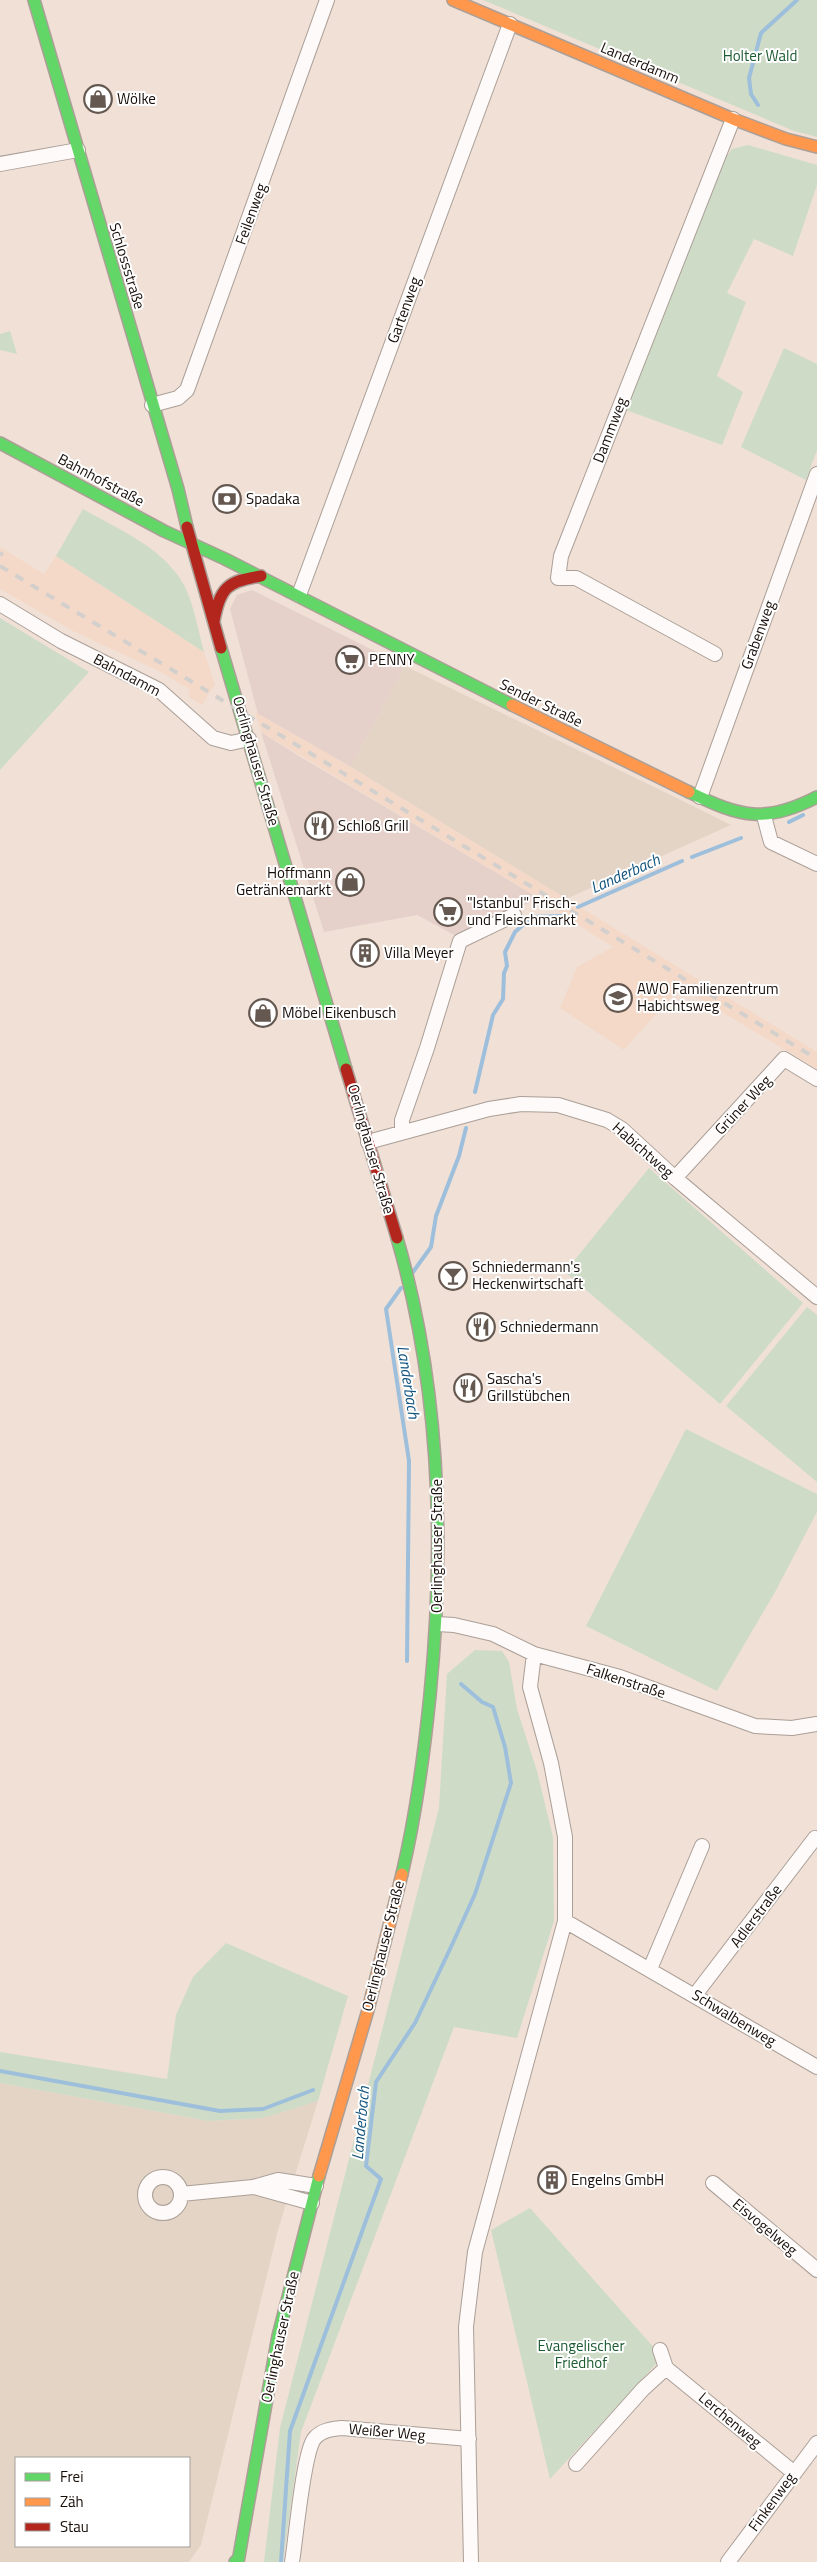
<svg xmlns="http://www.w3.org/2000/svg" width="817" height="2562" viewBox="0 0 817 2562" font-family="'Titillium Web',sans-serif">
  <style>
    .commercial { fill: #e6d1ca }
    .industrial { fill: #e3d4c5; fill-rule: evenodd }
    .built { fill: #f4d9c8 }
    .green { fill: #cedcc7 }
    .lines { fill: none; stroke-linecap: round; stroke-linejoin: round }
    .stream { stroke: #9dbfdc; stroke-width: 4 }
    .street-casing { stroke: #ab9f97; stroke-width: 16 }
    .fast-casing { stroke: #ab9f97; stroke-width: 14 }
    .slow-casing { stroke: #ab9f97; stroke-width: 14 }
    .jam-casing { stroke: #ab9f97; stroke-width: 14 }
    .street { stroke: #fdfaf9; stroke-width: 14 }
    .fast { stroke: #63d668; stroke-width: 11 }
    .slow { stroke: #ff974d; stroke-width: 11 }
    .jam { stroke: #b3261e; stroke-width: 11 }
    .rail { stroke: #d3cfcc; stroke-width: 4; stroke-dasharray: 9 9; stroke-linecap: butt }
    .labels { text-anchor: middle; stroke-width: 4; stroke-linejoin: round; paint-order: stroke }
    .park-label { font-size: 15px; fill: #1c5a30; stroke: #fff }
    .street-label { font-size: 15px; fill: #180e08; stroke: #fff }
    .poi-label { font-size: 15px; fill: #180e08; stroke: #fff; text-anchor: start }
    .water-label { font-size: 16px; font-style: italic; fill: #14557f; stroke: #fff }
  </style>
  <rect width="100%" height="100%" fill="#f0e0d6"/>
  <!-- commercial -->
  <path class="commercial" d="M252 590 405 666 351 767 258 714 230 609 237 595Z
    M261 732 299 756 539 898 458 937 417 915 324 932Z"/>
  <!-- industrial -->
  <path class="industrial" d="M405 666 689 804 731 825 566 899 351 767Z
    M0 2083 209 2121 263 2118 318 2101 278 2230 201 2545 189 2562H0ZM16 2458H189V2546H16Z"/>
  <!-- built -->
  <path class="built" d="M0 547 44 574 56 556 204 652 215 684 202 705 189 697V689L159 671 75 632 0 589Z
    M255 712 351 767 817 1052V1069L680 987 624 1050 560 1008 577 967 613 947 665 978 592 934 539 898 261 732Z"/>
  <!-- green -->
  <path class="green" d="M483 0H817V137L794 131Z
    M748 145 817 165V185L793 256 754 239 727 293 746 302 717 376 743 392 722 445 626 410 722 163 732 149Z
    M10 331 17 354 0 350V334Z
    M784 348 817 364V450L806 480 741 447Z
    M83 509C119 530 163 547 184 585 194 604 198 631 204 652L56 556Z
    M0 618 89 672 0 770Z
    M649 1168 803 1303 720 1404 565 1272Z
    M807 1307 817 1315V1482L726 1406Z
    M686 1429 817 1494V1512L775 1592 717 1691 586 1626Z
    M475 1650 502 1651 509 1662 517 1709 537 1771 553 1837 554 1921 517 2038 454 2027 301 2432 283 2562H264L280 2428 439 1808 447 1674Z
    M226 1943 348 1996 318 2101 263 2118 209 2121 0 2083V2052L167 2079 176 2015 193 1977Z
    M530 2208 657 2351 656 2364 550 2479 491 2230Z"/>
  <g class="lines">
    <!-- stream -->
    <path class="stream" d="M758 105 751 94 749 78 761 33 797 0
      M789 822 803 815
      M692 857 741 838
      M578 907 682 861
      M475 1092 493 1015 503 999 504 973 507 966 505 952 515 932 532 917 561 916
      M413 1272 431 1247 436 1216 459 1156 466 1128
      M401 1288 386 1309 409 1461 407 1661
      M0 2071 220 2111 263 2109 313 2090
      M281 2562 290 2431 381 2179 366 2166 376 2082 415 2023 451 1947 475 1894 511 1783 505 1747 493 1707 482 1702 461 1684"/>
    <defs>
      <path id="street" d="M0 164 78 150
        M152 405 178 398 187 390 327 0
        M299 595 510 24
        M0 604 61 641 159 690 213 738 231 743 249 739
        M715 654 576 578H558L561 556 733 119
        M700 797 817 474
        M764 816 771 842 817 864
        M402 1132V1120L427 1048 460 941 514 915
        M368 1142 489 1109 521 1104 558 1105 607 1120 622 1129 675 1178 817 1297
        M675 1178 784 1059 817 1079
        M437 1624 454 1625 493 1634 534 1654 620 1677 755 1726 792 1728 817 1724
        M565 1921 817 2067
        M650 1969 702 1846
        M695 1995 815 1838 817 1839
        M145 2195a18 18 0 1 1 36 0a18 18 0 1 1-36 0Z
        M713 2183 817 2270
        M254 2187 312 2203
        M181 2194 253 2187 278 2180 316 2186
        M660 2350 666 2368
        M576 2464 643 2389 666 2368 793 2472
        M292 2562C296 2538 303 2455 314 2439 321 2430 332 2429 342 2428L469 2439
        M471 2562 466 2327 475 2252 565 1921V1837L551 1763 530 1687 534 1654
        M728 2562 817 2443"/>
      <path id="fast" d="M34 0 178 489 187 527
        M0 443 164 531 225 559 512 705
        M221 648 346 1069
        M689 792C740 817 765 824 817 797
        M397 1238C440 1385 445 1543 430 1695 424 1755 416 1815 402 1874
        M235 2562 238 2559
        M238 2562 278 2336 319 2176"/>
      <path id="slow" d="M453 0 733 119 786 139 817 147
        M512 705 689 792
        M319 2176 368 2010 402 1874"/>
      <path id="jam" d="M187 527 221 648
        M214 621C220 588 227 581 261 576
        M346 1069 397 1238"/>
    </defs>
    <!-- street casing -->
    <use href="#street" class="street-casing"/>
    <!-- fast casing -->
    <use href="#fast" class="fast-casing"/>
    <!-- slow casing -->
    <use href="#slow" class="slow-casing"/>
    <!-- jam casing -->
    <use href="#jam" class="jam-casing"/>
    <!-- street -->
    <use href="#street" class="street"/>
    <!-- fast -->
    <use href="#fast" class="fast"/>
    <!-- slow -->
    <use href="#slow" class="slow"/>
    <!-- jam -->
    <use href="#jam" class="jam"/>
    <!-- rail -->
    <path class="rail" d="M0 553 3 555
      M0 566 817 1059"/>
  </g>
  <!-- icons -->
  <defs>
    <symbol id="shop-ring" viewBox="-11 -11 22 22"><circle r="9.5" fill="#fff" stroke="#645850" stroke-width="1.5"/><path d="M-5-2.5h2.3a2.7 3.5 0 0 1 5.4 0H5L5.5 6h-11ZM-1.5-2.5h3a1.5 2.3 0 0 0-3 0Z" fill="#645850"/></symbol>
    <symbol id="bank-ring" viewBox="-11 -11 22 22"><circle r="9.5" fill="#fff" stroke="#645850" stroke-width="1.5"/><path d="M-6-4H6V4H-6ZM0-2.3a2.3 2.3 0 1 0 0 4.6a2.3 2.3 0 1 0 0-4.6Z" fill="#645850"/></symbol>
    <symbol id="supermarket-ring" viewBox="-11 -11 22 22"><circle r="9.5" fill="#fff" stroke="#645850" stroke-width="1.5"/><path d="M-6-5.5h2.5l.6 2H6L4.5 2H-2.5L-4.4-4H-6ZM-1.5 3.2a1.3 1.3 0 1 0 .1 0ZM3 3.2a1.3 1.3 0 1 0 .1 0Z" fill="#645850"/></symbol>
    <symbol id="restaurant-ring" viewBox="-11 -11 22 22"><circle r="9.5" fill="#fff" stroke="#645850" stroke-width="1.5"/><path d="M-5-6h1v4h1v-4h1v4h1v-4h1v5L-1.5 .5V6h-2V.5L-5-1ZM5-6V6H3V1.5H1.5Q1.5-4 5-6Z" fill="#645850"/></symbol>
    <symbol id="building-ring" viewBox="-11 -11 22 22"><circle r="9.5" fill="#fff" stroke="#645850" stroke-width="1.5"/><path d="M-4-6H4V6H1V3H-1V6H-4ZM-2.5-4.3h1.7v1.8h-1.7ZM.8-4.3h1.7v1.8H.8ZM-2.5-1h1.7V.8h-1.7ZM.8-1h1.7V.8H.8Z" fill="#645850"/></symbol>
    <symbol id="school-ring" viewBox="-11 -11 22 22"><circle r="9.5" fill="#fff" stroke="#645850" stroke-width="1.5"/><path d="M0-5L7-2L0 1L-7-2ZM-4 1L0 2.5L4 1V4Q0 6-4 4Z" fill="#645850"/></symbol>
    <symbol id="bar-ring" viewBox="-11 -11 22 22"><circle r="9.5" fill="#fff" stroke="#645850" stroke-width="1.5"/><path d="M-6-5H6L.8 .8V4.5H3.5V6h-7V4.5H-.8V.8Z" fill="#645850"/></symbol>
  </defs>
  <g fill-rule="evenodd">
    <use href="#shop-ring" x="82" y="83" width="32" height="32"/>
    <use href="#bank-ring" x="211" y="483" width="32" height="32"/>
    <use href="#supermarket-ring" x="334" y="644" width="32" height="32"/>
    <use href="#restaurant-ring" x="303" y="810" width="32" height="32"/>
    <use href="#shop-ring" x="334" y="866" width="32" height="32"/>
    <use href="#supermarket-ring" x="432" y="896" width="32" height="32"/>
    <use href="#building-ring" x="349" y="937" width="32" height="32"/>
    <use href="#school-ring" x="602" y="982" width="32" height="32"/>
    <use href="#shop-ring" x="247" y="997" width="32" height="32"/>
    <use href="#bar-ring" x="437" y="1260" width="32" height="32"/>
    <use href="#restaurant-ring" x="465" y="1311" width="32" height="32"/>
    <use href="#restaurant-ring" x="452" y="1372" width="32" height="32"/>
    <use href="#building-ring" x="536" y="2164" width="32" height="32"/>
  </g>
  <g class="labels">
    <!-- park labels -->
    <g class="park-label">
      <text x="760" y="61">Holter Wald</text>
      <text x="581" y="2351">Evangelischer<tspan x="581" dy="17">Friedhof</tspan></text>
    </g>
    <!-- street labels -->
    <g class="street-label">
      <text transform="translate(640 63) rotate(23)" y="5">Landerdamm</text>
      <text transform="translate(251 214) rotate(-70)" y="5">Feilenweg</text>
      <text transform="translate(127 266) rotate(73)" y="5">Schlossstraße</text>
      <text transform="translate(404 310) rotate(-70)" y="5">Gartenweg</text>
      <text transform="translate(610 430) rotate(-69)" y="5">Dammweg</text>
      <text transform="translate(101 480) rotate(28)" y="5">Bahnhofstraße</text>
      <text transform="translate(758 635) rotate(-70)" y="5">Grabenweg</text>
      <text transform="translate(127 675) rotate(28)" y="5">Bahndamm</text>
      <text transform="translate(541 703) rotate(26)" y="5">Sender Straße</text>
      <text transform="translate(256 761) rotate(74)" y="5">Oerlinghauser Straße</text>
      <text transform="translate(743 1105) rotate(-47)" y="5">Grüner Weg</text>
      <text transform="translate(371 1149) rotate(74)" y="5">Oerlinghauser Straße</text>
      <text transform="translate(643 1150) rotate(41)" y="5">Habichtweg</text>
      <text transform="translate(437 1546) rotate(-90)" y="5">Oerlinghauser Straße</text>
      <text transform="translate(626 1681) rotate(18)" y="5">Falkenstraße</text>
      <text transform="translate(756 1916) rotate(-53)" y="5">Adlerstraße</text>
      <text transform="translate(383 1946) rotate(-76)" y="5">Oerlinghauser Straße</text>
      <text transform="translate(734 2018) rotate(31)" y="5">Schwalbenweg</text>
      <text transform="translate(765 2227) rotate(40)" y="5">Eisvogelweg</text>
      <text transform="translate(280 2337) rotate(-78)" y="5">Oerlinghauser Straße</text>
      <text transform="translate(730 2420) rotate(40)" y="5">Lerchenweg</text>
      <text transform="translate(387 2432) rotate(5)" y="5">Weißer Weg</text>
      <text transform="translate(772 2502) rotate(-54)" y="5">Finkenweg</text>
    </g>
    <!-- poi labels -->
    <g class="poi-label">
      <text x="117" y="104">Wölke</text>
      <text x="246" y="504">Spadaka</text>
      <text x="369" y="665">PENNY</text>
      <text x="338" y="831">Schloß Grill</text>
      <text x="331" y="878" text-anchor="end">Hoffmann<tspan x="331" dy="17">Getränkemarkt</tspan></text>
      <text x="467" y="908">"Istanbul" Frisch-<tspan x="467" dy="17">und Fleischmarkt</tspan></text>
      <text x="384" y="958">Villa Meyer</text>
      <text x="637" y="994">AWO Familienzentrum<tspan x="637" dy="17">Habichtsweg</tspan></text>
      <text x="282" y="1018">Möbel Eikenbusch</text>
      <text x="472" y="1272">Schniedermann's<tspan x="472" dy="17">Heckenwirtschaft</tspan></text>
      <text x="500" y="1332">Schniedermann</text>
      <text x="487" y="1384">Sascha's<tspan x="487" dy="17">Grillstübchen</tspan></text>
      <text x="571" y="2185">Engelns GmbH</text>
    </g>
    <!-- water labels -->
    <g class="water-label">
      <text transform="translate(625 873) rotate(-24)" y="6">Landerbach</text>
      <text transform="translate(409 1382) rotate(81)" y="6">Landerbach</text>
      <text transform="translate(360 2123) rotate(-85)" y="6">Landerbach</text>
    </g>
  </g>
  <!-- legend -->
  <rect x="15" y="2457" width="175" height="90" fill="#ffffff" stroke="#a39f9c"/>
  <rect x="25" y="2473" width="25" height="8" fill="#63d668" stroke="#a39f9c"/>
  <text x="60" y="2482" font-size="15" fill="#180e08">Frei</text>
  <rect x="25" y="2498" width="25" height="8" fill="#ff974d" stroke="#a39f9c"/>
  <text x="60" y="2507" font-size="15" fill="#180e08">Zäh</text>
  <rect x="25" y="2523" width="25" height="8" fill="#b3261e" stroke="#a39f9c"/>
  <text x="60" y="2532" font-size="15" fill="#180e08">Stau</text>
</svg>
